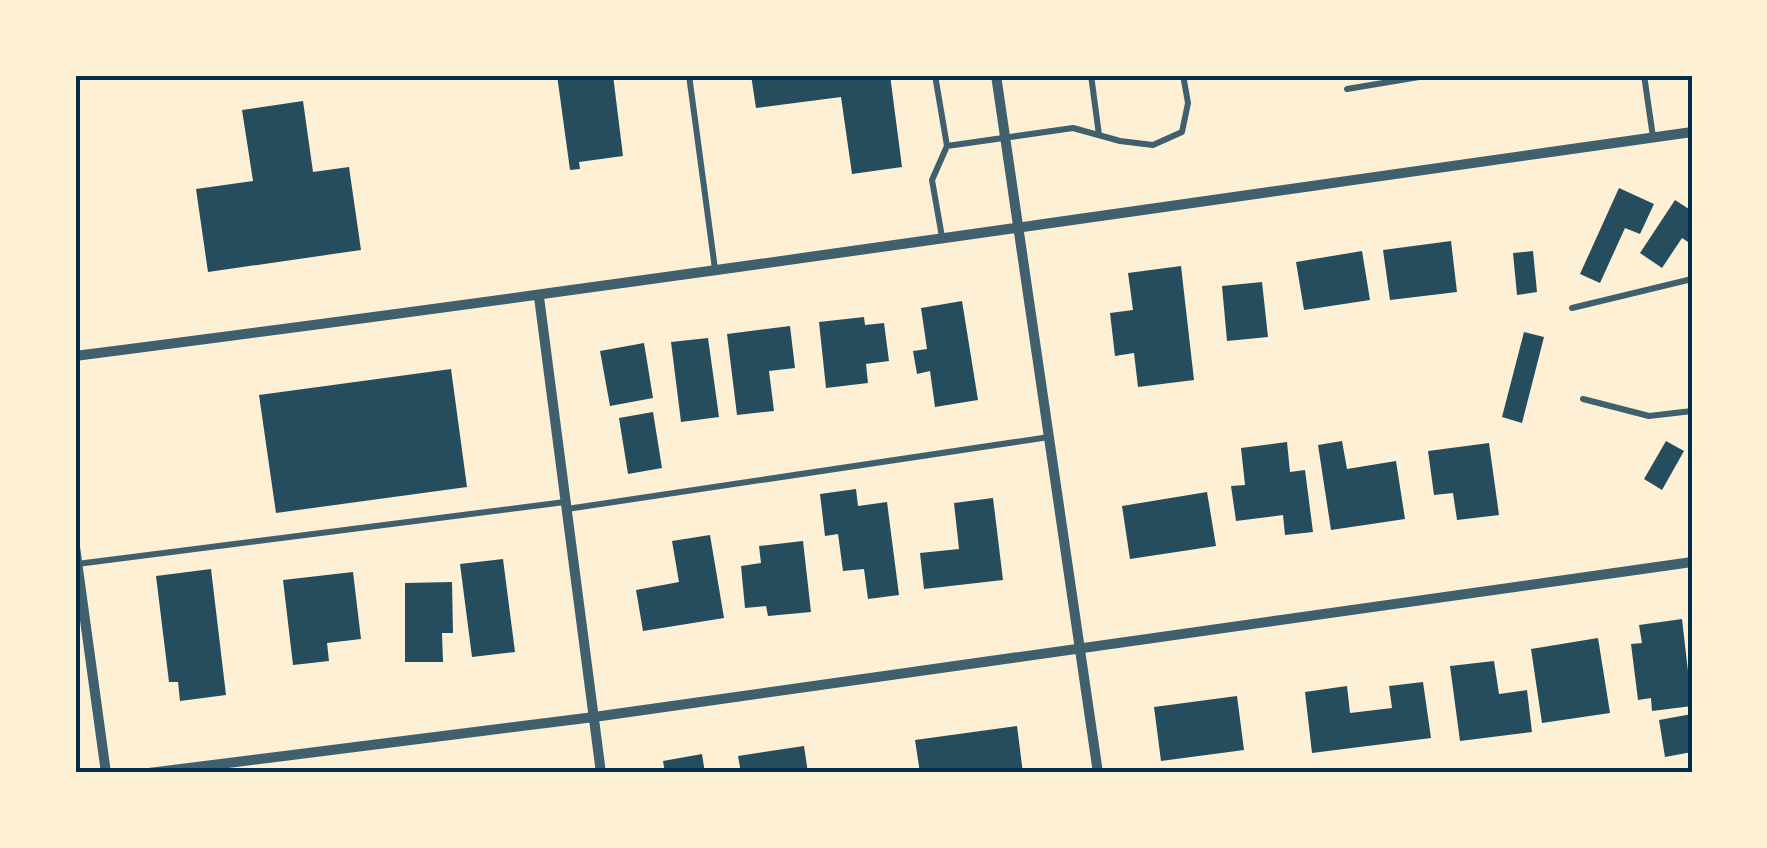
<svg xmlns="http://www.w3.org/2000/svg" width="1767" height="848" viewBox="0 0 1767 848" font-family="Karla,sans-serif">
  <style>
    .building { fill: #264d5e }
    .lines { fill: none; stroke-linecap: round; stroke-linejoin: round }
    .service { stroke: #3f606c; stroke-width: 6 }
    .minor { stroke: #3f606c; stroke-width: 10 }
    .neatline { fill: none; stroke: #003049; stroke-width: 4 }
  </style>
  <rect width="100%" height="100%" fill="#fdf0d5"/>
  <!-- building -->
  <path class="building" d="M557 75H613L623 156 579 162 580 169 570 170Z
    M751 75H890L902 167 852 174 841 97 756 108Z
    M303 101 313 172 349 167 361 250 208 272 196 189 253 181 242 110Z
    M1619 188 1654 204 1640 234 1625 228 1600 283 1580 274Z
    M1675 200 1692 211V237L1688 242 1682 238 1662 268 1640 253Z
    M1451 241 1457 292 1390 300 1383 250Z
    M1362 251 1370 300 1304 310 1296 262Z
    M1533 251 1537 292 1517 295 1513 253Z
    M1181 266 1194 380 1138 387 1134 353 1115 356 1110 313 1133 310 1128 273Z
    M1262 282 1268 337 1227 341 1222 286Z
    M962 301 978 400 935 407 930 371 917 374 913 351 927 349 921 308Z
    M864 317 865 325 884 323 889 361 866 364 868 383 826 388 819 322Z
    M790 326 795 368 769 371 774 411 737 415 727 334Z
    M1524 332 1544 337 1522 423 1502 417Z
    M708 338 719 417 681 422 671 342Z
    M644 343 653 398 610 406 600 351Z
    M451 369 467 487 276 513 259 395Z
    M653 412 662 468 628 474 619 418Z
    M1342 441 1347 469 1396 461 1405 519 1331 530 1318 445Z
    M1666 441 1684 451 1662 490 1644 479Z
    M1287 442 1290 472 1305 470 1313 532 1285 535 1283 515 1236 521 1231 486 1245 485 1241 448Z
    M1489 443 1499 515 1457 520 1453 493 1434 495 1428 451Z
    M856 489 858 506 887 502 899 595 868 599 864 569 843 571 838 534 825 536 820 494Z
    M1207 492 1216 546 1130 559 1122 506Z
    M993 498 1003 580 924 589 920 553 959 549 954 503Z
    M710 535 724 618 643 631 636 590 679 582 672 541Z
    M803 541 811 612 768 616 766 606 745 608 741 566 761 563 759 546Z
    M503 559 515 652 472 657 460 564Z
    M211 569 226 695 180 701 178 682H169L156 576Z
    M353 572 361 639 327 643 329 661 293 665 283 580Z
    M452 582 453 633H442L443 662H405V583Z
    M1682 619 1692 706 1652 711 1651 698 1638 700 1631 644 1642 643 1639 625Z
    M1598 638 1610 713 1542 723 1531 649Z
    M1494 661 1499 694 1527 690 1532 732 1460 741 1450 666Z
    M1423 682 1431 738 1312 753 1305 692 1347 686 1350 713 1392 708 1389 686Z
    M1237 696 1244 750 1161 761 1154 707Z
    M1692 714V752L1665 757 1659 720Z
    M1017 726 1023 773H920L915 740Z
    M804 746 808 773H741L738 756Z
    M702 754 705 773H665L663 761Z"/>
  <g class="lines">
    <!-- service -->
    <path class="service" d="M689 75 715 269
      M935 75 947 146 1073 128 1120 141 1153 145 1182 132 1188 103 1183 75
      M1091 75 1099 135
      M1644 75 1653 137
      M1347 89 1431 75
      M942 237 932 180 947 146
      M1572 308 1692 279
      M1583 399 1649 416 1692 411
      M567 509 1049 437
      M77 564 565 502
      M1682 773 1692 772"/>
    <!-- minor -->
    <path class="minor" d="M996 75 1098 773
      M539 297 601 773
      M75 356C615 287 1153 208 1692 132
      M75 547 106 773
      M149 773 594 717 1692 562"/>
  </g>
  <!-- border -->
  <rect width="1767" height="848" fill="none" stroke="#fdf0d5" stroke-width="155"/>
  <rect x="78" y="78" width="1612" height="692" class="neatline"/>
</svg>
